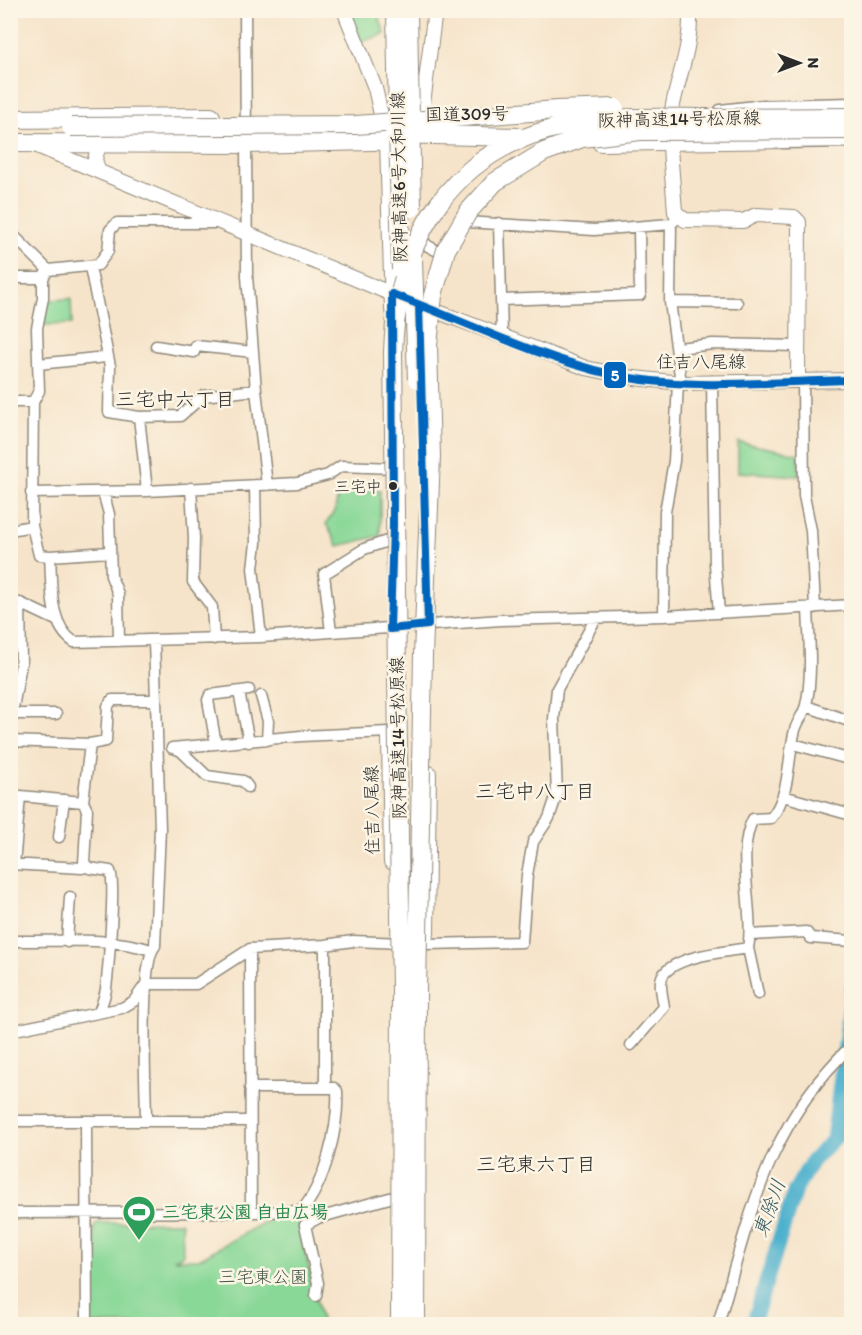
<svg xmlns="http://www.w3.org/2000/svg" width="862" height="1335" viewBox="0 0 862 1335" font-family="Itim,'Klee One',sans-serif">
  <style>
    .green { fill: #89d897; stroke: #5a8261; stroke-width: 1.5 }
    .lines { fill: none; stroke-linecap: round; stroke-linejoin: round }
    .river { stroke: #4eb1cd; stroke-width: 15 }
    .street-casing { stroke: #90887a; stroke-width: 13 }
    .secondary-casing { stroke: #90887a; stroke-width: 16 }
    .highway-casing { stroke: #90887a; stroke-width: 20 }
    .street { stroke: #fff; stroke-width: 10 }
    .secondary { stroke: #fff; stroke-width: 14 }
    .highway { stroke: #fff; stroke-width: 18 }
    .highway-bridge-casing { stroke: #90887a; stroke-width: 20; stroke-linecap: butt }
    .highway-bridge { stroke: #fff; stroke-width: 18 }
    .bus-1-casing { stroke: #fcf5e5; stroke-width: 12 }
    .bus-1 { stroke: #0065bd; stroke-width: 8 }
    .bus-dot { fill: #2b2b2b; stroke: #fcf5e5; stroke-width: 2 }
    .labels { text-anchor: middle; stroke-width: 5; stroke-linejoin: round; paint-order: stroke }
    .bus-label { font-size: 16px; fill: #2b2b2b; stroke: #fcf5e5; text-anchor: end }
    .street-label { font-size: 18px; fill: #2b2b2b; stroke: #fcf5e5 }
    .leisure-label { font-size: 18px; font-weight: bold; fill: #27864d; stroke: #fcf5e5; text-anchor: start }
    .park-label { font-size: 18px; fill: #425646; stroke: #fcf5e5 }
    .neighbourhood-label { font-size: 20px; fill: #2b2b2b; stroke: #fcf5e5 }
    .water-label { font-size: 20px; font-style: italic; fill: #375a64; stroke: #fcf5e5 }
    .line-badge { stroke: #fcf5e5; stroke-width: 2 }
    .badge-label { font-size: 16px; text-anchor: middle; font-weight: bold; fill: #fff }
  </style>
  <rect width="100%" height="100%" fill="#fcf5e5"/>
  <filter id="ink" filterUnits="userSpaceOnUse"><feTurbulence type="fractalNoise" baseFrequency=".0167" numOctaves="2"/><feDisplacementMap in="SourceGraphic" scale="12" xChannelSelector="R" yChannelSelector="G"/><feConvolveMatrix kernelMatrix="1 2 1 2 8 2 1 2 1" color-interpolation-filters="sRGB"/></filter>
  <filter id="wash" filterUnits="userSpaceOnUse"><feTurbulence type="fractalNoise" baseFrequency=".008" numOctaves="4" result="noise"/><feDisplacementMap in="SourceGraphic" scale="24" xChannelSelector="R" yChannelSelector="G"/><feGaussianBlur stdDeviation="1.35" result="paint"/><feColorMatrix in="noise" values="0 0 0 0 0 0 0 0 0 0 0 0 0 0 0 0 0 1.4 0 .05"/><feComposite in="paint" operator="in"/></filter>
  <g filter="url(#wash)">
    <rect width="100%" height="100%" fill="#f6e4ca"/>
    <!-- green -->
    <path class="green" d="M350 11H377L385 34 361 42Z
      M71 299 72 324 43 325 47 300Z
      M738 442 799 454V476L738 472Z
      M365 490 380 491V536L338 546 326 524 335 510 338 495Z
      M291 1214 312 1218 299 1225 322 1324H91V1260H95L94 1227 98 1223 180 1222 182 1224 183 1255 173 1259H199L275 1216Z"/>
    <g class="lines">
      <!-- river -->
      <path class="river" d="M833 1140 852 989
        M753 1324 795 1190 812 1161 852 1121"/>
    </g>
  </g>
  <g filter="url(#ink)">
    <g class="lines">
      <defs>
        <path id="street" d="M245 10 247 276 256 390 267 485
          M810 104 852 103
          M720 110 764 105
          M783 143 852 142
          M467 222 594 230 671 224 678 217
          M499 223 502 335
          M671 224 670 302 681 383
          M10 232 48 270
          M418 236 428 246 447 256
          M90 267 110 366 109 412 139 417 180 416 203 396 256 390
          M48 270 43 278V298L37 328 39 391 33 402 32 526 39 555 50 556C52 583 48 625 74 642L261 637 501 620 664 616 852 605
          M48 270 98 265 108 251 110 230 117 223H218
          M10 278H43
          M501 300 640 295 639 228
          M670 302 737 303
          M156 346 194 352 196 346 253 352
          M678 348 713 344 798 346
          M38 364 106 357
          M803 380 804 496 811 530 815 608
          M712 381 715 564 719 613
          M10 402H33
          M139 417 147 491
          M255 485 256 543 253 568 261 637
          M191 488 194 538 193 582 212 607 214 639
          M103 492 109 514 111 576 118 594 119 641
          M31 493 147 491 297 483 328 475 341 466 393 468
          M10 530 32 526
          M50 556 109 552
          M10 604 20 603 56 620
          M664 616 665 512 674 461 678 383
          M331 632 324 574 364 549 393 539
          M239 692 249 742
          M261 696 268 721 267 740
          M806 706 852 722
          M12 714H56
          M10 724 21 664 20 603
          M10 741 90 744
          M216 744 208 700 210 695 249 690
          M793 744 852 760
          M172 748 301 736 389 732
          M174 748 181 751 207 776 243 781 248 787
          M10 795 83 802
          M783 796 844 813
          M59 837 64 800
          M10 864 82 868 87 866
          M14 865 20 796
          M750 935 806 932 811 938 852 941
          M10 941C56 942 108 936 151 950
          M67 942 70 897
          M748 948 758 994
          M250 949 251 1212 301 1211 318 1218
          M99 1012C102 1004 105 996 106 989 108 972 116 881 110 871L89 868 84 863 87 810 83 802 90 744 106 741 108 706 112 700H156L154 641
          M10 1031 122 1008 134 1001 146 984H196L250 949 325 945 353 941 427 944 522 942 527 875 533 842 549 818 557 794 554 719 557 689 596 618
          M631 1045 664 1007C663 998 658 983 663 975 677 955 726 952 748 948 755 911 735 853 753 819L771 818C791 794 787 759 795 730 797 722 804 714 806 705 813 675 809 639 808 608
          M250 1088H334L337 1091C339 1126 325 1185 301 1211
          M325 1088V945
          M10 1121H250
          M86 1121 87 1324
          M146 1121C146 1091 139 964 155 946L160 829 156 700
          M10 1213 251 1212
          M316 1296 318 1283 305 1225 318 1218 393 1197H404
          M718 1324C751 1215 765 1128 852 1045"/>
        <path id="secondary" d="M344 10 375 88 387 141 392 310
          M690 10C692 46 678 76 672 110 667 143 673 178 675 212L685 220 743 221 756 215 794 217 799 222 798 380
          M420 127 435 10
          M35 145 399 297
          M98 170 95 159 99 145
          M425 307 586 368 634 378 681 383 852 380
          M389 737 391 862
          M427 934 429 773"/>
        <path id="highway" d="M396 10 397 69
          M408 10 409 69
          M760 109 817 108
          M10 119 211 117
          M601 142 787 139
          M10 143 247 144 412 140"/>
      </defs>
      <!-- street casing -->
      <use href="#street" class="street-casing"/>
      <!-- secondary casing -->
      <use href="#secondary" class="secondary-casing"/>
      <!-- highway casing -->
      <use href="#highway" class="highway-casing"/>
      <!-- street -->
      <use href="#street" class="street"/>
      <!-- secondary -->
      <use href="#secondary" class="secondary"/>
      <!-- highway -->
      <use href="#highway" class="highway"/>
      <defs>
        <path id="highway-bridge" d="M397 69 401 270
          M409 69 412 208
          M71 127 356 125 557 110 615 108
          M394 134 519 137
          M413 260 417 379
          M400 1324 401 991 393 352C397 238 452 147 569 125 616 115 663 118 710 118 757 118 804 117 852 117
          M416 1324 417 992 423 655 431 457 428 345 433 295 446 250 468 212 495 182 544 152 582 138 640 131 852 130"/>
      </defs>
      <!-- highway-bridge casing -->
      <use href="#highway-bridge" class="highway-bridge-casing"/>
      <!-- highway-bridge -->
      <use href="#highway-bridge" class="highway-bridge"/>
      <defs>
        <path id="bus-1" d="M392 294C461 320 540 358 610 374 688 392 773 381 852 380
          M390 629 428 625 419 305
          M390 629 393 525 392 294"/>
      </defs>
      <!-- bus-1 casing -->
      <use href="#bus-1" class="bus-1-casing"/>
      <!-- bus-1 -->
      <use href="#bus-1" class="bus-1"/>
    </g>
  </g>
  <!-- icons -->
  <defs>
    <symbol id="stadium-pin" viewBox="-11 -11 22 30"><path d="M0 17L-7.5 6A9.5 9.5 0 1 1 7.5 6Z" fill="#2e9e5b" stroke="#fcf5e5"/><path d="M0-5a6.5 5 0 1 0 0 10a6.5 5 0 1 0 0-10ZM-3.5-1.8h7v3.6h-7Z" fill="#fff"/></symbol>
  </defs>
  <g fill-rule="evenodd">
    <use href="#stadium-pin" x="120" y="1193" width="38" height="52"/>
  </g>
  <!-- markers -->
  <circle class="bus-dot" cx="393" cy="486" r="5"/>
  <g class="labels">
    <!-- bus labels -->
    <g class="bus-label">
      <text x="382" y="492">三宅中</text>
    </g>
    <!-- street labels -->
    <g class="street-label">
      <text transform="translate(467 114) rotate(-1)" y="6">国道309号</text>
      <text transform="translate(679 119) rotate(-1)" y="6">阪神高速14号松原線</text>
      <text transform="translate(399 177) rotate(-91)" y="6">阪神高速6号大和川線</text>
      <text x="701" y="368">住吉八尾線</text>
      <text transform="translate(398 738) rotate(-91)" y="6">阪神高速14号松原線</text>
      <text transform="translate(372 810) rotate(-91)" y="6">住吉八尾線</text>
    </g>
    <!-- leisure labels -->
    <g class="leisure-label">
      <text x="162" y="1218">三宅東公園 自由広場</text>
    </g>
    <!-- park labels -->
    <g class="park-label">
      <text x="263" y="1283">三宅東公園</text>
    </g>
    <!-- neighbourhood labels -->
    <g class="neighbourhood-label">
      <text x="175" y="406">三宅中六丁目</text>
      <text x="535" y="798">三宅中八丁目</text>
      <text x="536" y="1171">三宅東六丁目</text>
    </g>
    <!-- water labels -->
    <g class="water-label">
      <text transform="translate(769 1208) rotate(-70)" y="7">東除川</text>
    </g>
  </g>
  <rect class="line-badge" x="603" y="361" width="24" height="28" rx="6" fill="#0065bd"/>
  <g class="badge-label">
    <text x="615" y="381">5</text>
  </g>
  <!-- margin -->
  <rect width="862" height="1335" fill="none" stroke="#fcf5e5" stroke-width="36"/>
  <!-- north arrow -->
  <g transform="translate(799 63) rotate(90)" stroke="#fcf5e5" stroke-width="4.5" paint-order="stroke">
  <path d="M0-4.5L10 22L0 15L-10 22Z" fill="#2b2b2b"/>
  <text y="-9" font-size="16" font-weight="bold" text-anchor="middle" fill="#2b2b2b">N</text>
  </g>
</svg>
